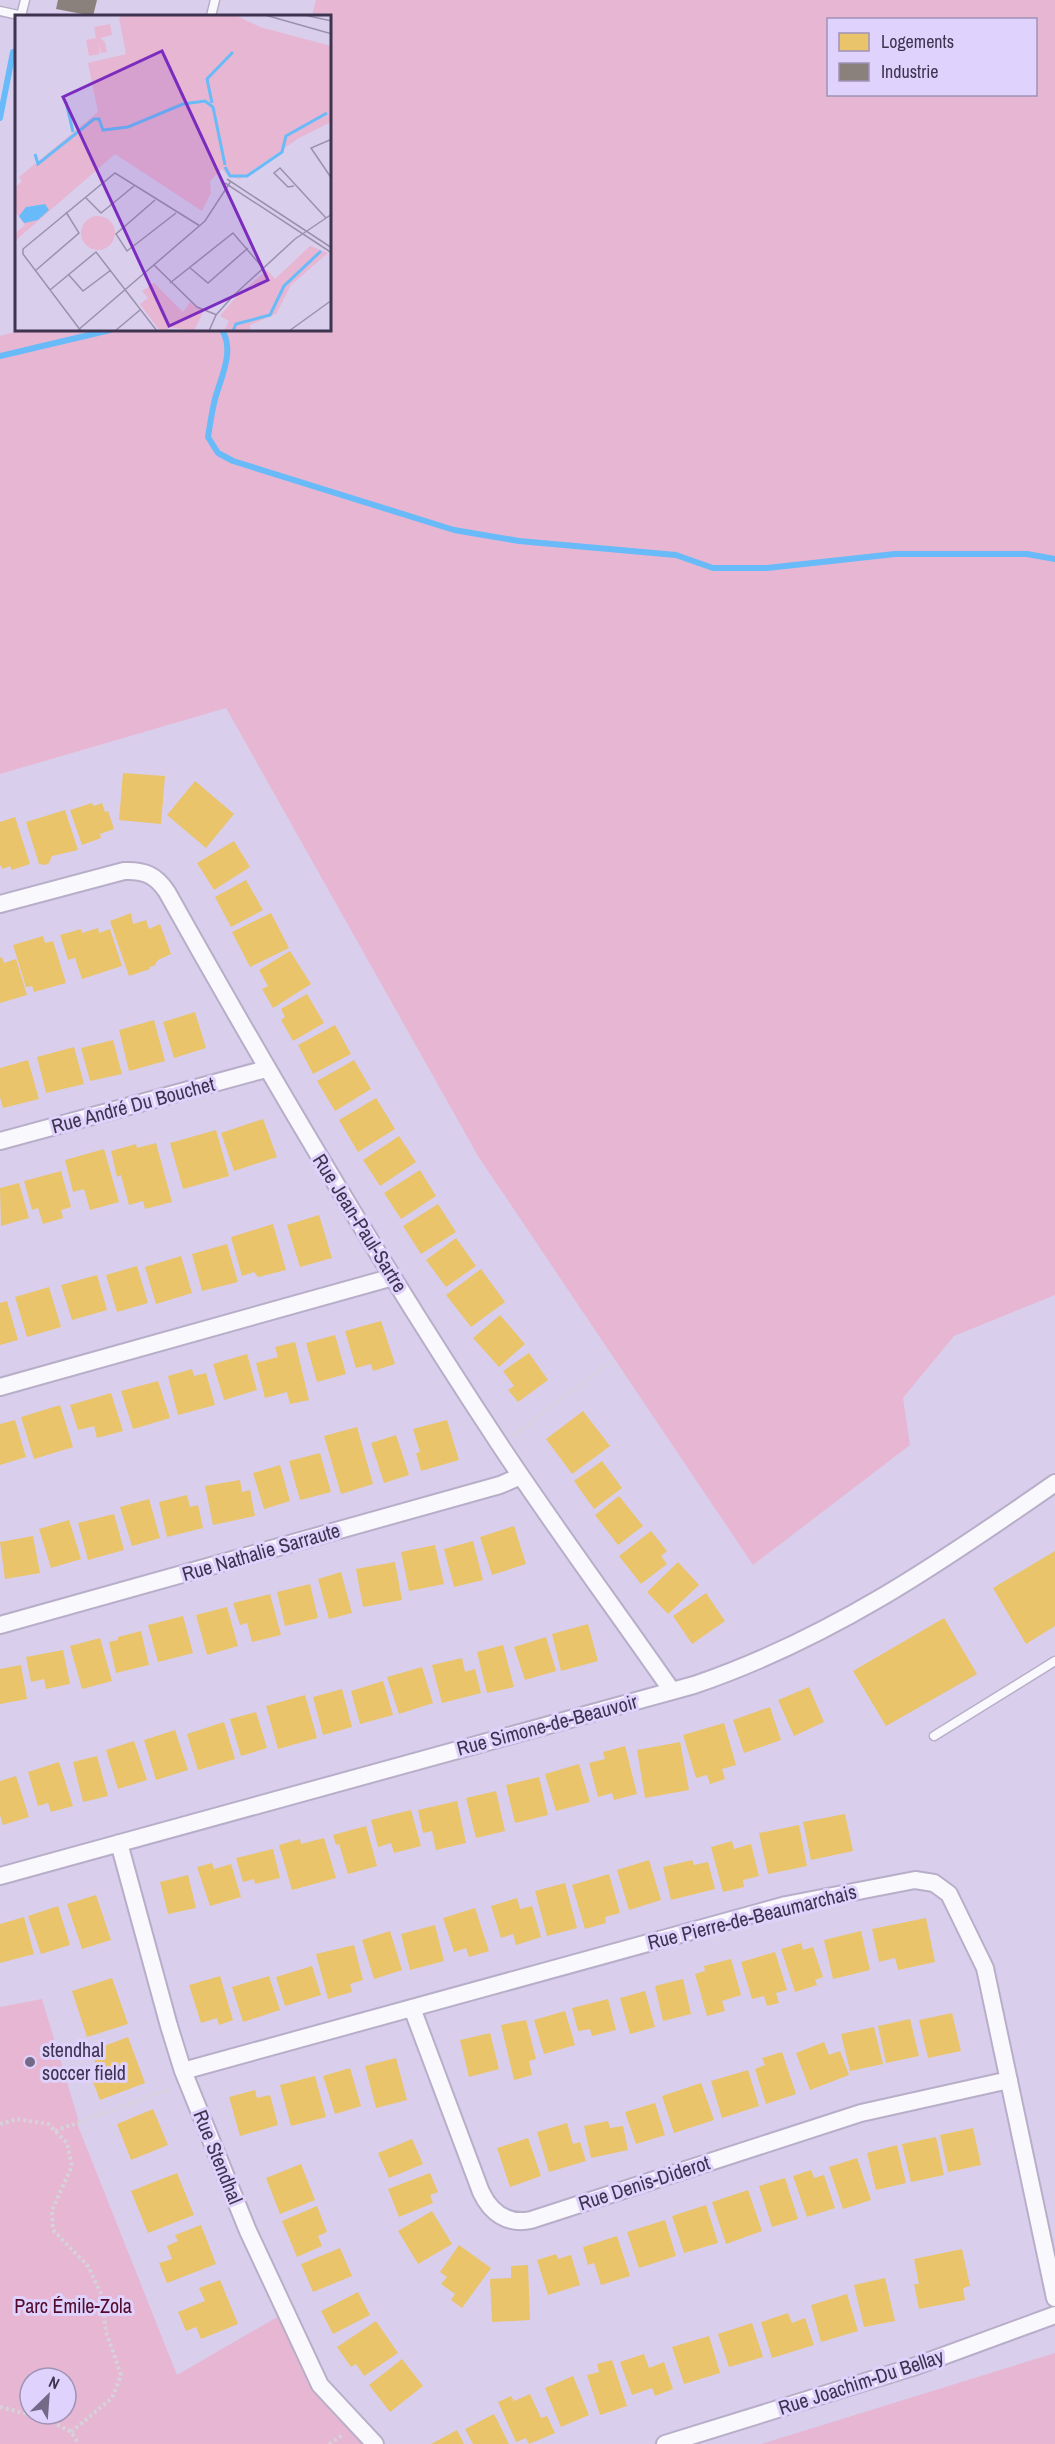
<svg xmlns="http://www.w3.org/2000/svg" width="1055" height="2444" viewBox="0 0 1055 2444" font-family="'Archivo Narrow',sans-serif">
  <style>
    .green { fill: #e7b6d2; fill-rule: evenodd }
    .homes { fill: #e9c46a }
    .industry { fill: #8a817c }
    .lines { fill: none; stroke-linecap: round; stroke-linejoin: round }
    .stream { stroke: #68bbf8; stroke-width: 6 }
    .lane-casing { stroke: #b8aec9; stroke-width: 11 }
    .street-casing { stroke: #b8aec9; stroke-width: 20 }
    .path { stroke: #d5d2da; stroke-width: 4; stroke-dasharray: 3 3; stroke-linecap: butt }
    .lane { stroke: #f9f8fc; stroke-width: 8 }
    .street { stroke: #f9f8fc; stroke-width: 16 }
    .poi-dot { fill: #746a87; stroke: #dfd2fc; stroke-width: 2 }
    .labels { text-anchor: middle; stroke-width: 6; stroke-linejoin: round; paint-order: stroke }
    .street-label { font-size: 20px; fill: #3e3450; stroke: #dfd2fc }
    .poi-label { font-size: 20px; fill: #3e3450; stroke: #dfd2fc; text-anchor: start }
    .park-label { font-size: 20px; fill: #530a2b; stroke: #dfd2fc }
    .inset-river { fill: none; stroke: #68bbf8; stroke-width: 3 }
    .inset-road { fill: none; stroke: #9b91ae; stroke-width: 1.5 }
    .view { fill: #7b2cbf; fill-opacity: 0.15; stroke: #7b2cbf; stroke-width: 3 }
    .inset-edge { fill: none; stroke: #3e3450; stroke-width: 3 }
  </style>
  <rect width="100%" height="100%" fill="#d9cfed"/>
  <!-- green -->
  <path class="green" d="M316 0H1055V1295L954 1336 903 1398 910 1445 753 1565 478 1156 226 708 0 774V336L22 330H330V16H312ZM828 20H1036V94H828Z
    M42 1999 79 2122H77L78 2126 177 2375 286 2312 320 2385 369 2438 362 2444H0V2007ZM30 2378H66V2414H30Z
    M1055 2353V2444H761Z"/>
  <!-- homes -->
  <path class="homes" d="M123 773 165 776 161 824 119 820Z
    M195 781 234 814 206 848 167 815Z
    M92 803 94 806 102 803 105 812 108 811 114 829 100 834 101 838 82 845 70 810Z
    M65 810 78 850 52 856 49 863 45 865 39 864 26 822Z
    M15 817 30 864 12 870 10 866 3 869 0 865V822Z
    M234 841 250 867 214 890 197 863Z
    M246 880 263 910 231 927 215 897Z
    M131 913 133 924 146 920 149 929 160 924 171 954 158 960 154 966 149 967 150 969 129 976 110 921Z
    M271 913 289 948 250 967 232 932Z
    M98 928 99 933 110 929 122 966 82 979 75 958 68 960 60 935 81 929 82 933Z
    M43 936 45 943 53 941 66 983 34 992 32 986 26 987 13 945Z
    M290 951 311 984 273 1008 262 989 268 986 259 970Z
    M2 957 4 963 16 959 27 995 0 1003V958Z
    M307 994 324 1023 293 1041 281 1020 285 1017 281 1009Z
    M195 1012 206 1048 174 1058 163 1022Z
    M154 1020 165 1061 129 1071 119 1030Z
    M335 1025 351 1054 313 1074 298 1045Z
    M113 1040 122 1074 90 1081 81 1048Z
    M74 1047 84 1084 46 1093 37 1057Z
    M28 1060 39 1099 3 1108 0 1097V1068Z
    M354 1060 371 1089 335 1111 317 1081Z
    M376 1098 395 1129 358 1152 339 1120Z
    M263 1119 277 1157 234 1171 221 1133Z
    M216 1130 229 1176 183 1189 170 1143Z
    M399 1136 416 1162 380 1186 363 1160Z
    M156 1143 172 1202 145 1209 143 1201 129 1205 121 1175 117 1177 111 1151 136 1144 137 1148Z
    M104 1149 119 1202 90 1210 84 1189 73 1192 65 1160Z
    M420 1170 436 1196 401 1219 384 1193Z
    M61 1171 71 1207 61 1210 63 1218 43 1224 38 1208 32 1210 24 1181Z
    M19 1183 29 1218 1 1226 0 1188Z
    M438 1204 456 1232 421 1254 403 1226Z
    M319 1215 332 1258 300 1267 287 1225Z
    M273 1224 286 1270 258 1277 254 1272 242 1276 231 1237Z
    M456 1238 476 1266 446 1287 426 1260Z
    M227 1244 238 1282 202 1291 192 1254Z
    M181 1256 192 1293 156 1304 145 1267Z
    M137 1266 148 1303 117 1312 106 1275Z
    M481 1269 505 1302 471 1327 446 1295Z
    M97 1275 107 1310 72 1320 61 1285Z
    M49 1287 61 1327 27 1337 15 1297Z
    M7 1301 18 1340 0 1345V1303Z
    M500 1315 525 1344 499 1367 473 1338Z
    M381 1321 395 1364 373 1371 371 1364 356 1368 345 1331Z
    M335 1335 346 1374 317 1382 306 1343Z
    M295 1342 309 1400 290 1404 287 1392 265 1398 256 1363 278 1357 275 1347Z
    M529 1353 548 1380 518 1402 508 1390 514 1386 503 1371Z
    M247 1354 257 1390 224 1400 213 1364Z
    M192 1369 194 1376 206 1373 215 1405 178 1415 168 1376Z
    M158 1381 170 1418 133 1429 121 1391Z
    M111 1393 123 1431 97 1438 94 1426 78 1430 70 1405Z
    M60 1405 73 1447 34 1459 21 1417Z
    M583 1411 610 1446 572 1474 546 1439Z
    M15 1420 26 1457 0 1465V1424Z
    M447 1420 459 1460 421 1471 416 1453 420 1452 413 1429Z
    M357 1427 373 1484 341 1494 324 1436Z
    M396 1435 409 1475 384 1483 371 1443Z
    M320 1453 331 1492 300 1500 289 1461Z
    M602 1461 622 1488 594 1509 574 1481Z
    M280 1465 290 1501 264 1509 253 1473Z
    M240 1480 242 1492 250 1490 255 1516 213 1525 205 1486Z
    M187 1495 190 1507 198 1505 203 1528 167 1537 159 1502Z
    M619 1496 643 1526 618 1545 595 1515Z
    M149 1499 160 1538 132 1546 120 1507Z
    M114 1514 124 1550 88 1560 78 1523Z
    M69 1520 81 1559 51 1568 39 1529Z
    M514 1526 526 1564 492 1575 480 1537Z
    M651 1531 667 1551 661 1556 667 1564 641 1584 619 1556Z
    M33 1536 40 1573 5 1579 0 1542Z
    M473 1541 483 1580 454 1587 444 1549Z
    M435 1545 444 1584 409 1591 401 1552Z
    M1055 1551V1626L1026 1644 993 1588Z
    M395 1562 402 1600 363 1607 356 1569Z
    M678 1562 699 1585 668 1614 647 1592Z
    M341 1572 352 1613 329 1619 318 1579Z
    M310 1584 318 1618 285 1626 277 1592Z
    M706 1593 725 1621 692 1644 673 1616Z
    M270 1594 281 1635 252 1642 247 1623 240 1625 233 1603Z
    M227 1607 238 1646 207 1655 196 1615Z
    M183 1616 193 1653 158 1662 148 1625Z
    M944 1618 977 1674 886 1726 853 1671Z
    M588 1624 598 1661 561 1671 552 1634Z
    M141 1631 149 1665 116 1673 109 1642 118 1640V1637Z
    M546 1637 556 1671 525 1680 514 1647Z
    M100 1638 112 1681 82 1689 70 1646Z
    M503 1645 514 1687 487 1693 477 1652Z
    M63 1650 70 1684 46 1689 44 1679 31 1682 26 1657Z
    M462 1658 465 1672 475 1669 481 1693 442 1703 432 1665Z
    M21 1665 27 1699 0 1704V1669Z
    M422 1667 433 1703 399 1714 387 1677Z
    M383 1681 393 1715 360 1724 351 1691Z
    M809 1687 824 1722 794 1736 778 1700Z
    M342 1689 352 1727 323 1735 313 1697Z
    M305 1695 317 1738 278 1749 266 1706Z
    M770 1707 781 1740 744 1753 733 1720Z
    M256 1712 267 1748 241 1756 230 1719Z
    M224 1722 235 1759 198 1770 187 1734Z
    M724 1723 736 1765 722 1769 725 1779 710 1784 707 1775 696 1778 683 1735Z
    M175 1730 188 1770 156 1780 144 1740Z
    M134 1741 147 1780 118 1789 106 1750Z
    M680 1742 689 1790 645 1798 637 1750Z
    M625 1746 637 1794 614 1800 612 1793 598 1797 589 1763 605 1759 603 1752Z
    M97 1756 108 1796 83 1802 73 1762Z
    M59 1762 73 1806 51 1812 48 1803 38 1806 28 1772Z
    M579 1764 590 1802 556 1811 545 1774Z
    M16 1776 29 1817 3 1825 0 1815V1781Z
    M539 1777 548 1815 515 1823 506 1785Z
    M496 1791 505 1831 476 1838 466 1798Z
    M457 1801 466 1843 436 1850 432 1831 423 1833 418 1810Z
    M411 1810 421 1846 394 1853 391 1843 378 1847 371 1820Z
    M845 1814 853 1851 811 1860 803 1822Z
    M799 1825 807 1866 768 1874 759 1833Z
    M366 1826 377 1866 348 1874 339 1844 336 1845 333 1835Z
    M324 1838 336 1878 292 1890 279 1845 300 1839 301 1844Z
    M732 1841 734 1849 751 1844 759 1876 743 1880 744 1887 723 1892 711 1847Z
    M273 1849 280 1878 255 1884 254 1879 243 1882 236 1858Z
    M649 1860 661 1900 629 1910 617 1870Z
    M692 1860 694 1865 708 1862 715 1889 671 1900 663 1867Z
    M212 1863 214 1869 231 1864 241 1897 210 1906 197 1867Z
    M609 1874 620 1913 605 1917 606 1923 585 1929 572 1885Z
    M188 1875 196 1908 168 1914 160 1882Z
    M565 1883 577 1928 547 1936 535 1891Z
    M96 1895 111 1940 82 1949 67 1904Z
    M517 1898 520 1909 532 1906 541 1937 516 1945 513 1934 501 1938 491 1906Z
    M58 1906 70 1945 41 1954 28 1916Z
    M475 1908 489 1951 469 1957 466 1948 454 1952 443 1918Z
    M24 1917 34 1954 0 1963V1924Z
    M926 1918 935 1962 898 1970 895 1958 879 1962 872 1929Z
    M435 1925 444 1961 410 1970 401 1934Z
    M390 1931 402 1970 374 1979 362 1940Z
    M861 1931 870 1970 833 1979 824 1940Z
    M801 1943 803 1950 813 1947 823 1977 815 1980 817 1985 795 1992 781 1949Z
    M354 1945 363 1980 350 1984 352 1992 328 1999 316 1954Z
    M775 1952 787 1990 776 1993 779 2003 767 2006 764 1996 752 1999 741 1962Z
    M731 1959 741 1995 722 2001 725 2011 707 2016 695 1974 705 1971 704 1966Z
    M312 1966 321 1995 285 2006 276 1977Z
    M220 1976 233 2020 219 2025 217 2018 201 2023 189 1985Z
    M269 1976 280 2010 243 2022 232 1987Z
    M112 1978 128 2024 87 2037 72 1991Z
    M683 1979 691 2014 663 2021 655 1986Z
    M645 1991 655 2027 630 2034 620 1998Z
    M608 1999 616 2030 592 2036 590 2029 578 2031 572 2008Z
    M565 2011 575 2045 544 2054 534 2020Z
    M952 2013 961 2051 928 2058 919 2020Z
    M910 2019 919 2056 886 2063 878 2026Z
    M526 2020 536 2059 529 2061 532 2075 514 2080 501 2025Z
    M874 2027 883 2064 850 2071 841 2034Z
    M490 2033 499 2069 469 2077 460 2040Z
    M128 2037 145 2083 100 2100 93 2082 101 2079 91 2051Z
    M824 2042 829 2055 840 2051 849 2075 810 2090 796 2053Z
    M782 2052 796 2094 766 2104 755 2069 765 2065 762 2058Z
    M396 2058 407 2100 376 2108 365 2066Z
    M350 2068 361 2106 335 2114 323 2076Z
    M748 2070 759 2106 722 2118 711 2081Z
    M315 2076 326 2117 291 2126 280 2085Z
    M701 2083 714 2120 674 2133 662 2096Z
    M255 2090 257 2098 270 2095 278 2125 240 2136 229 2097Z
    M655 2103 665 2135 636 2144 625 2112Z
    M153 2109 168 2145 131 2160 117 2124Z
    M608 2121 610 2128 623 2126 628 2150 591 2158 584 2126Z
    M567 2123 573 2144 580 2142 586 2161 549 2172 537 2132Z
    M973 2128 981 2165 948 2172 940 2135Z
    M936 2137 944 2175 911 2182 902 2144Z
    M528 2138 541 2176 510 2187 497 2148Z
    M412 2139 423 2164 389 2178 378 2153Z
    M897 2145 906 2183 876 2190 867 2153Z
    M857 2158 871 2200 843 2209 829 2167Z
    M301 2164 315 2200 280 2214 266 2178Z
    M811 2170 814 2178 824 2175 835 2208 807 2217 793 2176Z
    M177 2173 194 2215 148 2233 131 2191Z
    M430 2173 438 2192 430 2195 433 2203 399 2217 388 2189Z
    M785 2178 798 2219 772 2227 759 2186Z
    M748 2190 762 2231 726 2244 712 2202Z
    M706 2205 718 2243 684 2253 672 2216Z
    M317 2206 327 2232 318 2236 322 2246 297 2257 282 2221Z
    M432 2211 452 2244 418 2264 398 2231Z
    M665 2220 676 2256 639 2268 627 2232Z
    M201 2225 216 2264 167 2283 159 2263 172 2259 167 2246 178 2241 175 2235Z
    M617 2236 630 2276 601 2285 594 2263 588 2265 583 2247Z
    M459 2245 491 2268 462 2308 451 2300 455 2294 441 2284 447 2277 440 2272Z
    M340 2248 352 2276 313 2292 301 2264Z
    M962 2249 970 2286 963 2288 965 2300 919 2309 914 2284H919L914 2259Z
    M556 2254 558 2259 571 2255 580 2285 548 2295 537 2260Z
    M528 2265 530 2320 492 2322 490 2279 511 2278V2266Z
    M885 2278 895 2321 864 2327 854 2285Z
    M220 2280 238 2324 201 2339 196 2327 186 2331 178 2312 205 2301 199 2288Z
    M358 2292 370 2315 333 2334 321 2311Z
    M847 2294 858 2331 821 2342 811 2305Z
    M788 2313 792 2323 805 2318 814 2345 772 2358 761 2322Z
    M376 2321 398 2353 364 2376 356 2364 351 2367 337 2347Z
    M752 2323 763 2357 729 2367 718 2334Z
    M709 2336 720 2373 684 2384 672 2347Z
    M644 2354 649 2368 664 2362 673 2389 655 2396 652 2388 632 2395 620 2362Z
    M402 2359 423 2386 390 2412 369 2385Z
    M612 2360 627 2406 600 2415 587 2375 599 2372 597 2364Z
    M573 2376 589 2415 561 2427 545 2388Z
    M530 2394 541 2418 547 2416 555 2433 529 2444 526 2438 516 2442 498 2402 511 2396 514 2401Z
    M494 2414 509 2444H473L465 2429Z
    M457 2430 464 2444H431Z"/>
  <!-- industry -->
  <path class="industry" d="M58 0H97L93 16 56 9Z"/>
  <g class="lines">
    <!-- stream -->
    <path class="stream" d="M0 118 13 52
      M222 330C235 351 221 377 215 399 212 411 210 424 208 437L218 453 233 461 454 530 519 541 676 555 713 568H767L895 554H1027L1055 559
      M0 356 110 330"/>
    <defs>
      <path id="lane" d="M0 11 23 16
        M21 16 25 0
        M211 16 215 0
        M934 1736 1055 1661"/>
      <path id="street" d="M0 904 124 871C144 870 156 875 167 892 272 1080 381 1265 500 1445 555 1528 615 1609 672 1691
        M0 1141 266 1069
        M0 1387 393 1277
        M0 1625 500 1485 521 1476
        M119 1843 169 2026 183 2071 248 2231 320 2385 375 2444
        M0 1876 694 1685C829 1639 939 1564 1055 1483
        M412 2008 481 2192C491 2213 507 2225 531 2220L861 2113 1009 2080
        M183 2071 786 1905 915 1880 934 1883 949 1894 985 1968 1055 2298
        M665 2444 913 2367 1055 2315"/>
    </defs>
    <!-- lane casing -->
    <use href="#lane" class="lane-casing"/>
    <!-- street casing -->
    <use href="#street" class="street-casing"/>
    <!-- path -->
    <path class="path" d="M513 1436 610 1362
      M0 2124 17 2119 48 2124 67 2143 72 2166 52 2210 53 2230 88 2266 102 2296 106 2332 121 2375 112 2398 71 2432
      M55 2131 173 2088
      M0 2407 47 2419 71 2432 79 2444
      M329 2444 344 2434"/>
    <!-- lane -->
    <use href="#lane" class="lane"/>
    <!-- street -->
    <use href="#street" class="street"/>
  </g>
  <!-- markers -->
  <circle class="poi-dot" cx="30" cy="2062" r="6"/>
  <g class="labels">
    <!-- street labels -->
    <g class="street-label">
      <text transform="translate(133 1105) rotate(-15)" y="7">Rue André Du Bouchet</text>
      <text transform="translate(360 1223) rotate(58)" y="7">Rue Jean-Paul-Sartre</text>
      <text transform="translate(261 1552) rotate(-16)" y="7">Rue Nathalie Sarraute</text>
      <text transform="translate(547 1725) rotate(-15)" y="7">Rue Simone-de-Beauvoir</text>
      <text transform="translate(752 1917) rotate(-14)" y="7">Rue Pierre-de-Beaumarchais</text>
      <text transform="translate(218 2157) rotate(68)" y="7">Rue Stendhal</text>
      <text transform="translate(644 2183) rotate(-18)" y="7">Rue Denis-Diderot</text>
      <text transform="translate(861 2382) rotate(-18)" y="7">Rue Joachim-Du Bellay</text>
    </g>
    <!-- poi labels -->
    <g class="poi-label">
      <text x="42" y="2057">stendhal<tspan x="42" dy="23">soccer field</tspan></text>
    </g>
    <!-- park labels -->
    <g class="park-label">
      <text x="73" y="2313">Parc Émile-Zola</text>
    </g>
  </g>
  <!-- overview -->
  <g transform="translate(15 15)">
    <rect width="316" height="316" fill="#d9cfed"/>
    <path d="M107 0H220L245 12 316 31V107L284 123 225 164 214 162 207 154 195 166 196 178 187 196 100 139 0 226V218L10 210 0 196V169L2 171 7 166 4 162 83 97 73 48 111 39 104 3ZM30 189 23 205 12 206 11 192ZM95 9 97 20 85 23 90 27 92 37 86 38 83 26 85 39 74 41 71 25 81 23 79 12ZM66 218a17 17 0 1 1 34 0a17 17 0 1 1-34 0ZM295 231 313 238 276 270 261 299 235 310V316H209L214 306 205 301 221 282 252 255 260 264ZM139 268 168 297 175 287 189 295 179 316 154 312 152 316H145L125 289 133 283 127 276Z" fill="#e7b6d2" fill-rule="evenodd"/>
    <path d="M30 189 34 195 23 205 9 208 4 201 11 192Z" fill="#68bbf8"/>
    <path class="inset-river" d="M51 87 58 117M197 88 192 64 218 37M20 139 23 149 79 104H84L88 115 113 112 168 89 190 86 198 92 210 150M210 152 215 161H232L267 137 271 121 312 98M218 316 221 309 255 300 269 271 306 236"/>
    <path class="inset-road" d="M250 0 317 19M289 0 317 6M317 124 296 133 317 164M212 164 317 233M210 168 317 238M279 171 273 172 259 158 265 153 311 203M70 182 86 198 119 171M140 185 101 219 112 236 161 198M139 250 182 292 202 300M174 252 193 268 233 233M20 256 64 218 51 197M53 259 68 276 96 255M155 268 218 218 248 253M35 275 81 237 142 316M62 316 190 206 216 166M66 316 8 239V234L100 158 185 211M100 316 125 295M194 316 201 300 218 281 280 224 317 199M274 316 317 285"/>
    <path class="view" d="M147 36 253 265 154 311 48 82Z"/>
    <rect width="316" height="316" class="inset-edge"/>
  </g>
  <!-- legend -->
  <rect x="827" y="18" width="210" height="78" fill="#dfd2fc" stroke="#9f93b7" stroke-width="1.5"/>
  <rect x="839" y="33" width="30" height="18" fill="#e9c46a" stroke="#9f93b7" stroke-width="1.5"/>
  <text x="881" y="48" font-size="18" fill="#3e3450">Logements</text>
  <rect x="839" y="63" width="30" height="18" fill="#8a817c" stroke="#9f93b7" stroke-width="1.5"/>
  <text x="881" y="78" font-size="18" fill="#3e3450">Industrie</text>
  <!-- north arrow -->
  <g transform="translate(48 2396) rotate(25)"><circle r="28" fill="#dfd2fc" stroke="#9f93b7" stroke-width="1.5"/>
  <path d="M0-4.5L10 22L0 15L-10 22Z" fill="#746a87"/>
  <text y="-9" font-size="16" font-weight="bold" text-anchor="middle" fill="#3e3450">N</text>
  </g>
</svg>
